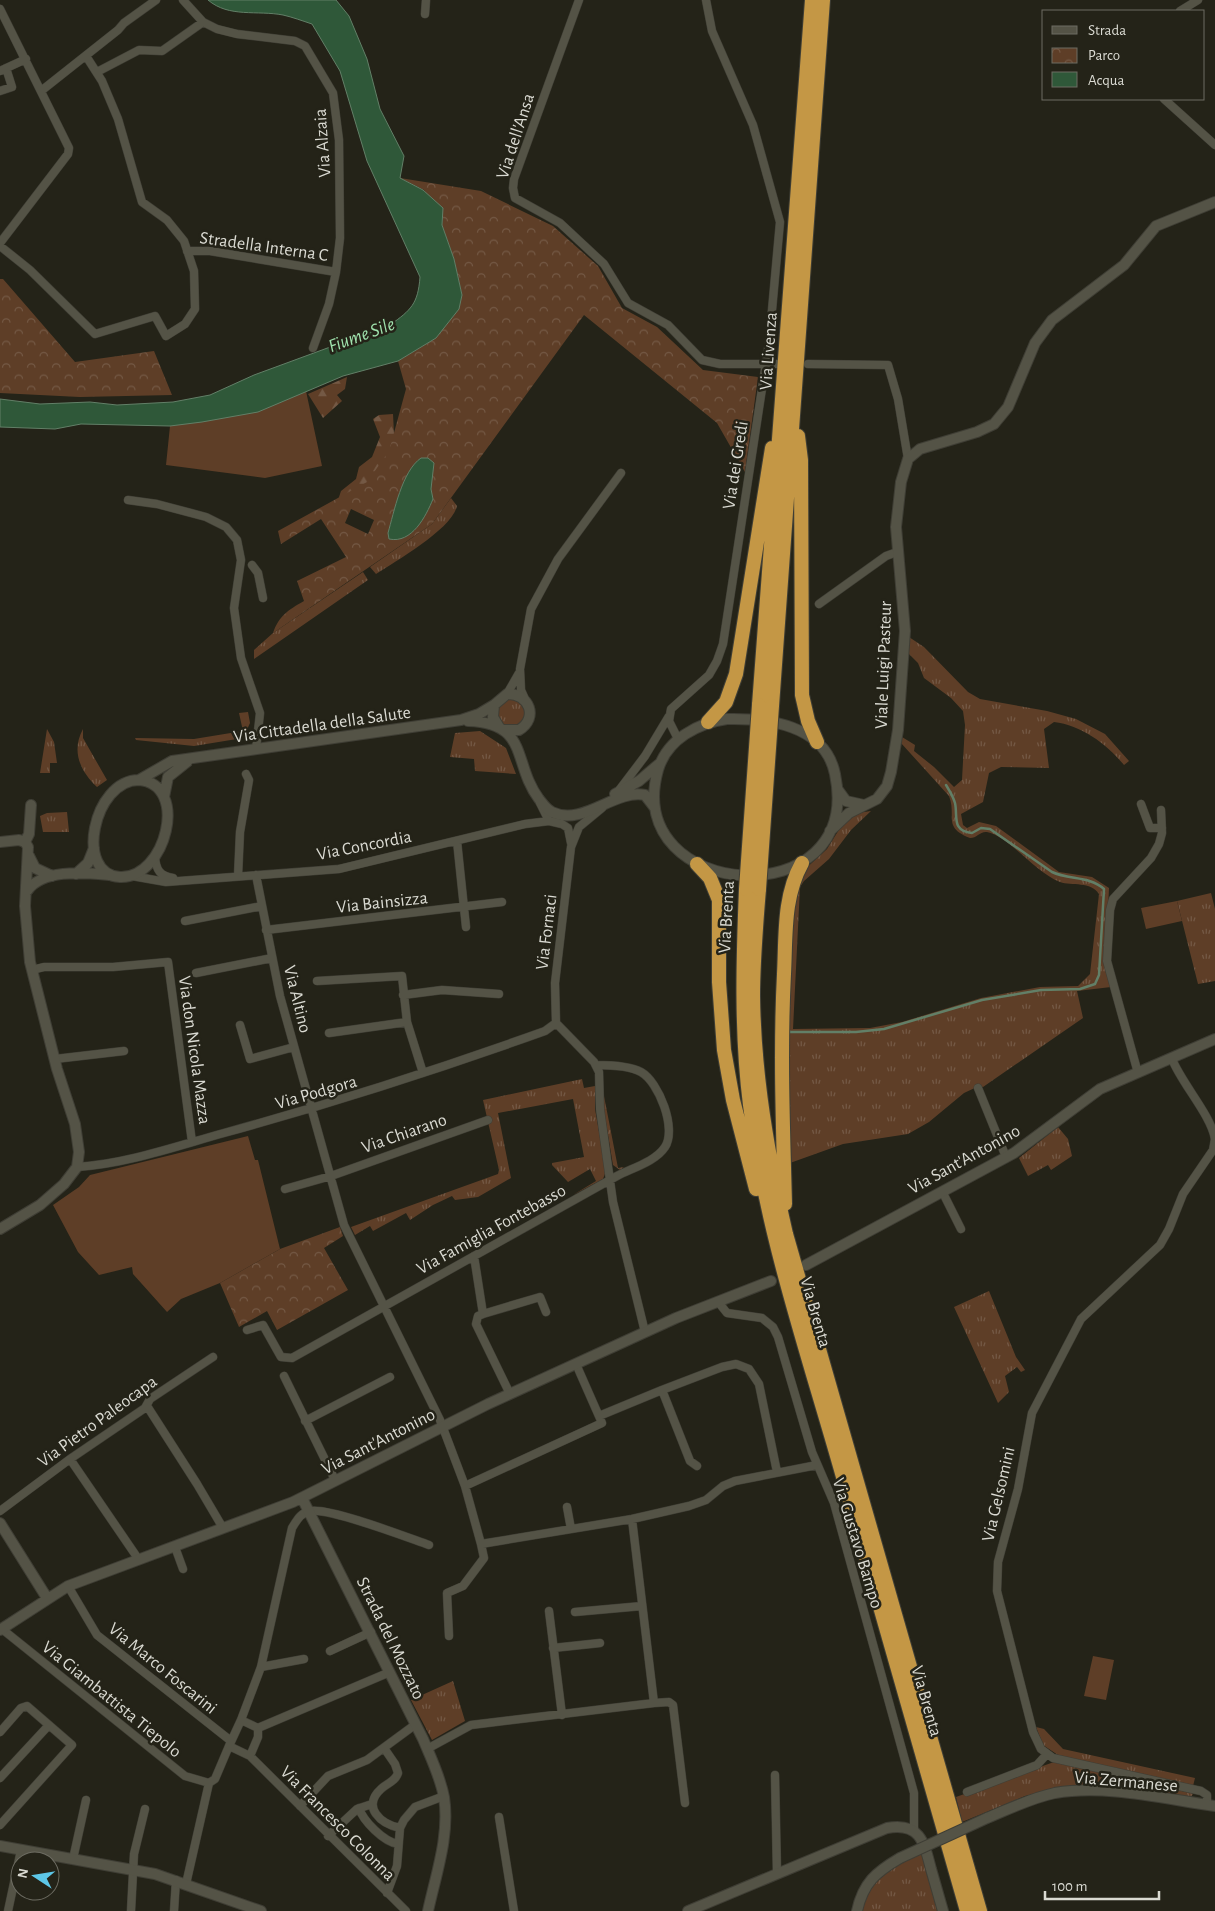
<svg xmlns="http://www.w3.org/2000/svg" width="1215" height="1911" viewBox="0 0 1215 1911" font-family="'Alegreya Sans',sans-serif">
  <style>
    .grass { fill: url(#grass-tufts) }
    .forest { fill: url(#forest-firs) }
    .park { fill: url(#park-crowns); fill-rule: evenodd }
    .pitch { fill: #5e3e27 }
    .water { fill: #2f5839; stroke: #627f67 }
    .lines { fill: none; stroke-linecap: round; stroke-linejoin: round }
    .stream { stroke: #627f67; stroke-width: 2.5 }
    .street-casing { stroke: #3f3e35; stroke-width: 9 }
    .secondary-casing { stroke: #3f3e35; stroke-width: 12 }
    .highway-casing { stroke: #3f3e35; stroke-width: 16 }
    .street { stroke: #545346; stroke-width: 8 }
    .secondary { stroke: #545346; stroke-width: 10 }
    .highway { stroke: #c49745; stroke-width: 14 }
    .secondary-bridge-casing { stroke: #3f3e35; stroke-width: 12; stroke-linecap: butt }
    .highway-bridge-casing { stroke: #3f3e35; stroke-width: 16; stroke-linecap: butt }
    .secondary-bridge { stroke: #545346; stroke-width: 10 }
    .highway-bridge { stroke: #c49745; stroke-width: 14 }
    .labels { text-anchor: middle; stroke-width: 5; stroke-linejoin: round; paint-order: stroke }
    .street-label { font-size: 18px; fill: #dadad2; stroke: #242318 }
    .water-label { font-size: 19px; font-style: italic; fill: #a0e3ae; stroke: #242318 }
  </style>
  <defs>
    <pattern id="grass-tufts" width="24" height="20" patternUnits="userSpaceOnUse" patternTransform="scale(1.25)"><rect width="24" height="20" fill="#5e3e27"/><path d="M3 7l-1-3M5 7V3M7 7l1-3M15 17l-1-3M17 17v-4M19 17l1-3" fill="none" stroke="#745945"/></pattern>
    <pattern id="forest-firs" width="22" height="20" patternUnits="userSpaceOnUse" patternTransform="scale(1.25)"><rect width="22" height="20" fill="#5e3e27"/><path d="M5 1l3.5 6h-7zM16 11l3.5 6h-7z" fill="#745945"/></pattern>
    <pattern id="park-crowns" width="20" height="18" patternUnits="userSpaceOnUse" patternTransform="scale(1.25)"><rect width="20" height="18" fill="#5e3e27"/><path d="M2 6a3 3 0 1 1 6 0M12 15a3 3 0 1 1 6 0" fill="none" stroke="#745945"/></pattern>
  </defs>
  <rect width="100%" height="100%" fill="#242318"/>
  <!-- grass -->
  <path class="grass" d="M451 498 457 506C452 529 396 561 376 574L370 567 432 524Z
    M363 572 368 580 254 659V650L273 633Z
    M909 637 924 647 968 692 980 699 1047 711 1076 719 1105 734 1129 761 1124 765C1107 744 1081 725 1054 722L1044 729 1049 768 1001 767 989 773 983 802 961 814 963 825 967 828 979 822 996 826 1059 872 1092 877 1109 888 1108 909 1111 987 1077 991 1083 1018 983 1087 979 1086 964 1093 929 1122 908 1134 843 1144 790 1163 789 1035 791 897 803 871 827 849 845 820 857 813 871 811 851 830 829 859 804 881 800 887 793 1029 870 1028 902 1022 981 998 1040 987 1078 986 1090 974 1099 894C1091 881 1072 886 1060 882 1034 872 1009 836 987 832 980 831 977 838 970 838 942 827 957 816 949 796L901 743 902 737 915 745 914 751 934 767 954 787 962 780 965 725 963 711 951 698 924 678 918 663 908 653Z
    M497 713a14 14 0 1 1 28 0a14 14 0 1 1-28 0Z
    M248 712 250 723 243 738 194 746 136 740 135 738 194 739 243 731 239 713Z
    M47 729 54 742 57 763H50V773H40Z
    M83 729V738L107 780 97 787C80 771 71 751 83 729Z
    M480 731 506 748 516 774 475 771 474 759 450 757 455 733Z
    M67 812 69 832H43L40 816 47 813Z
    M1211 893 1215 909V981L1198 984 1177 901Z
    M582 1079 584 1088 595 1086V1109L606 1171 603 1179 573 1195 596 1181 590 1169 568 1182 552 1165V1163L584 1157 573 1099 498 1113 511 1178 478 1197 455 1200 452 1196 433 1205 410 1220 406 1213 373 1231 370 1226 355 1235 351 1227 498 1174 499 1170 483 1100Z
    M603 1091 618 1168 624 1167 620 1170 613 1165 604 1111Z
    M1058 1127 1068 1139 1072 1156 1051 1170 1048 1165 1028 1176 1019 1158Z
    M989 1291 1016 1357 1025 1370 1021 1372 1017 1367 1005 1376 1009 1392 998 1403 954 1307Z
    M453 1681 465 1721 432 1740 411 1700Z
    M1036 1727 1044 1729 1063 1749 1195 1778 1193 1786 1061 1757 1043 1745Z
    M1054 1762 1191 1793 1193 1794 1190 1798 1061 1788 1025 1796 962 1822 956 1797Z
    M922 1853 938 1911H860C873 1873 888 1869 922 1853Z"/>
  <!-- forest -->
  <path class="forest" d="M347 377 345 389 337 395 342 401 323 418 308 394Z
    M393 414 394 434 399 440 397 464 335 509 341 491 356 479 359 467 372 457 380 437 373 419 379 415Z"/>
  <!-- park -->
  <path class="park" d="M400 178 481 191 553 226 598 266 622 308 657 327 703 370 758 377 745 472 717 423 584 315 432 524 273 633C279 616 288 610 304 601L297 581 346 557 321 519 281 544 278 531 367 482 389 451 406 389 398 361 436 338 462 295 454 259 442 225 443 217 424 190ZM351 509 374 520 368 534 345 523Z
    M0 279H3L75 362 154 351 172 395 80 397 0 393Z
    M340 1227 343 1236 324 1248 348 1290 277 1330 267 1311 239 1327 220 1283 280 1249Z"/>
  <!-- pitch -->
  <path class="pitch" d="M306 391 322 466 265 478 166 465 170 426 225 417Z
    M1177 901 1182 921 1146 929 1141 908Z
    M248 1136 255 1160H258L280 1249 220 1283 181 1299 167 1312 133 1274 132 1267 99 1275 78 1252 53 1205 79 1187 90 1175Z
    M1093 1656 1114 1660 1106 1700 1084 1696Z"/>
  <!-- water -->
  <path class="water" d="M208 0H336L349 16 367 59 380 109 404 156 400 178 423 190 443 208 442 225 454 259 462 295 459 309 436 338 398 361 343 376 258 412 202 422 170 426 81 424 55 429 0 427V399L40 404 90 402 117 405 173 402 210 395 254 375 390 325C411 310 418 304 420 277L367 161 340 71 312 24C303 21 292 17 283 15 257 10 229 18 208 0Z
    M421 458H428L434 463 431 489 433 499C426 516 412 544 389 539L388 533C394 512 402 471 421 458Z"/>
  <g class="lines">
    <!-- stream -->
    <path class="stream" d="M790 1032H856L884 1029 982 1000 1041 990 1080 989 1095 984 1099 975 1104 889C1090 876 1069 880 1052 872L990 829 981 828 972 833C951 831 958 816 955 803 953 796 949 790 946 785"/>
    <defs>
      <path id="street" d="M183 0 203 22 217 29 237 34 295 41 305 46 333 93 339 140 340 238 336 272 329 304 313 348
        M579 0 514 179 513 188 515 198 560 223 604 264 628 303 668 325 702 360 720 364H778
        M0 9 69 148 68 154 0 243
        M1180 11 1198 0
        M425 14 426 0
        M0 71 26 59
        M97 72 139 50 162 51 203 22
        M0 91 12 87 6 68
        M41 91 118 30 124 23 156 0
        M1164 99 1215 145
        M0 246 30 270 95 334 155 316 166 336 185 324 195 309 194 271 184 241 167 220 142 202 118 119 102 81 86 56
        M187 251H210L336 272
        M808 364 888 365 898 399 908 459
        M128 500 157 504 206 517 226 527 237 540 241 560 234 608 241 658 260 713 256 749
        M252 565 258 573 263 598
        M819 604 886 556 897 552
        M507 694 519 673
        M525 699 521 690 520 669 531 609 558 559 621 473
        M678 739 669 721 671 709 709 675 717 661 723 644 769 343 780 222 753 125 712 31 706 0
        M620 789 645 756 669 716
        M540 803 549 821 562 824 568 828 571 843
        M1141 804 1150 828H1162
        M457 841 466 927
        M155 857C156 870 160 876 173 878
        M256 875 280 996 344 1225 440 1420 465 1486 481 1544 632 1519 689 1506 706 1500 723 1486 735 1481 817 1465
        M132 876 166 882 339 869 525 824 549 821
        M238 876 240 832 249 780 246 774
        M185 921 262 906
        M266 930 502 902
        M32 970 44 967H113L168 962 192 1142
        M196 973 272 958
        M317 981 402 976 407 1022 423 1073
        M403 995 442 990 499 994
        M556 1023 594 1062 599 1072 600 1109 613 1202 645 1332
        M556 1023 555 983 571 847 579 827 602 808
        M240 1025 250 1059 294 1047
        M329 1033 407 1022
        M55 1059 124 1051
        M1172 1059C1182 1084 1211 1115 1215 1139
        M1138 1073 1107 961 1110 910 1113 899 1151 858 1159 844 1162 833 1161 810
        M978 1088 1006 1157
        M77 1167C126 1164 177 1146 224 1133 333 1103 439 1069 545 1031L556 1023
        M285 1189 331 1176 488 1120
        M942 1191 961 1229
        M474 1256 483 1314 478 1316 476 1324 510 1394
        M719 1303 727 1313 762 1318 773 1327 778 1337 812 1452 834 1503 914 1793V1831
        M483 1314 540 1297 546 1312
        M247 1330 263 1325 281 1357 292 1358 617 1176C632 1168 655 1162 665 1147 677 1129 659 1082 641 1072 630 1066 609 1065 596 1065
        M284 1376 335 1480
        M662 1390 722 1367 736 1364 749 1369 759 1384 777 1472
        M147 1406 197 1484 223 1528
        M599 1416 662 1390 690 1461 697 1466
        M305 1421 390 1377
        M70 1459 139 1560
        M465 1486 602 1423 576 1364
        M567 1507 571 1529
        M0 1511 70 1459 145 1408 150 1399 213 1357
        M632 1519 654 1703 669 1702 673 1705 685 1803
        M175 1547 183 1569
        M68 1586 97 1635 231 1741
        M549 1611 562 1715
        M575 1612 642 1606
        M2 1629 185 1776 209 1783
        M449 1636 447 1593 463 1586 484 1558 481 1544
        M553 1648 600 1643
        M330 1651 371 1632
        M261 1667 304 1659
        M241 1720 261 1667 292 1528C297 1520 301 1512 311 1511 331 1508 406 1537 429 1545
        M241 1720 258 1728V1737L250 1756 229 1746Z
        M258 1728 390 1672
        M0 1732 21 1708 27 1706 72 1745 0 1825
        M384 1748 395 1764 398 1773C395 1782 387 1783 381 1789 361 1807 381 1824 400 1828
        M427 1749 471 1725 654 1703
        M250 1756 406 1911
        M775 1775 777 1874
        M0 1778 49 1725
        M967 1792 1037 1765 1047 1754
        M1207 1804V1795L1201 1791 1053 1758 1041 1749 1033 1732 997 1591 998 1562 1018 1489 1032 1413 1081 1319 1160 1245 1169 1229 1183 1194 1213 1150 1215 1139
        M300 1806 328 1776 367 1760 416 1724
        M359 1808C363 1821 384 1842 398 1844
        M499 1817 514 1911
        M328 1836 357 1809 372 1804
        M73 1859 86 1800
        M186 1884 209 1783 215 1779 229 1746
        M387 1893 397 1866 400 1828 404 1820 415 1807 444 1796
        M8 1911 21 1850
        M131 1911 134 1854 145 1809
        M174 1911 176 1880"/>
      <path id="secondary" d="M727 719C768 718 825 725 835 774 865 918 621 902 658 770 667 739 698 723 727 719Z
        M468 721C530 723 512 763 539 799 543 804 546 809 552 812 583 827 614 789 645 795L655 808
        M499 727 493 717 494 705 507 694C529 693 539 718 519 730H503
        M139 780 172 761 461 720 479 714 494 705
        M139 780C190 784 166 879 120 877 74 875 93 780 139 780Z
        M838 790 846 801 864 805
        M615 794 639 781 659 764
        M164 797 168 777 188 761
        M830 831 849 813 877 799 887 786 891 772 898 730 905 631 896 527 901 482 908 459 920 449 977 432 994 424 1008 407 1035 343 1052 320 1124 265 1156 226 1215 202
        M0 842 19 840 25 842
        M28 854 35 868 52 876
        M76 874 88 863 94 848
        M27 891C43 868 86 873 111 875
        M0 1229 40 1205 64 1184 77 1167 79 1152 75 1124 57 1069 30 962 25 906 28 847 25 842 29 834 31 805
        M806 1265 1014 1153 1100 1089 1215 1039
        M302 1498 423 1739C431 1758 440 1776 444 1797 450 1835 436 1874 428 1911
        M0 1523 47 1598
        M0 1630 68 1586 293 1502 488 1404 676 1318 771 1281
        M987 1818C1009 1809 1031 1798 1055 1793 1106 1784 1164 1799 1215 1806
        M0 1846 155 1874 261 1911
        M688 1911 887 1828C920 1822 924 1842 931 1869 935 1883 939 1897 943 1911
        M857 1911C863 1883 876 1872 900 1858"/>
      <path id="highway" d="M798 436 801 460 802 695 808 721 817 742
        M759 705 812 0
        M772 706 823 0
        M708 722 726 702 736 674 772 448
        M697 864 710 878 719 900V982L724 1050 733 1100 756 1189
        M746 889C743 961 741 1033 750 1105 766 1234 810 1359 845 1484 886 1626 926 1769 967 1911
        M759 889C756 925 753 961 753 996 754 1077 768 1156 786 1234L980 1911
        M785 1204C783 1127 780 1051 784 974 786 936 783 897 802 863"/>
    </defs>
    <!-- street casing -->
    <use href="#street" class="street-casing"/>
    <!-- secondary casing -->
    <use href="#secondary" class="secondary-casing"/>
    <!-- highway casing -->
    <use href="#highway" class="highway-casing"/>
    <!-- street -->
    <use href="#street" class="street"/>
    <!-- secondary -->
    <use href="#secondary" class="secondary"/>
    <!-- highway -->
    <use href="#highway" class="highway"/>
    <defs>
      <path id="secondary-bridge" d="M900 1858 987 1818"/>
      <path id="highway-bridge" d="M746 889 759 705
        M759 889 772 706"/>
    </defs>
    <!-- secondary-bridge casing -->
    <use href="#secondary-bridge" class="secondary-bridge-casing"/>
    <!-- highway-bridge casing -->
    <use href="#highway-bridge" class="highway-bridge-casing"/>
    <!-- secondary-bridge -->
    <use href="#secondary-bridge" class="secondary-bridge"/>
    <!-- highway-bridge -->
    <use href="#highway-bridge" class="highway-bridge"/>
  </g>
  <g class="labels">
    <!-- street labels -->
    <g class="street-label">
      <text transform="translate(515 136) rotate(-72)" y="6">Via dell'Ansa</text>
      <text transform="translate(322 143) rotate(-94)" y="6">Via Alzaia</text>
      <text transform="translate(264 246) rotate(8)" y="6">Stradella Interna C</text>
      <text transform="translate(768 351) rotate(-86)" y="6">Via Livenza</text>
      <text transform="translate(735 465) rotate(-81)" y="6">Via dei Gredi</text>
      <text transform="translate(883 665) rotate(-88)" y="6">Viale Luigi Pasteur</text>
      <text transform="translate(322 724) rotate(-8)" y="6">Via Cittadella della Salute</text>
      <text transform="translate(364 845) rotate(-11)" y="6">Via Concordia</text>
      <text transform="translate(382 902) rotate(-6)" y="6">Via Bainsizza</text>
      <text transform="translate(726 917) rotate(-87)" y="6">Via Brenta</text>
      <text transform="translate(546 932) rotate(-83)" y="6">Via Fornaci</text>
      <text transform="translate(298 999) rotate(76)" y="6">Via Altino</text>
      <text transform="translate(195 1050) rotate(82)" y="6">Via don Nicola Mazza</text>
      <text transform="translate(316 1092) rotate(-16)" y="6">Via Podgora</text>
      <text transform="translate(404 1133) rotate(-19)" y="6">Via Chiarano</text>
      <text transform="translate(964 1159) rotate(-29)" y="6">Via Sant'Antonino</text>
      <text transform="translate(491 1229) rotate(-29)" y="6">Via Famiglia Fontebasso</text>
      <text transform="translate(816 1312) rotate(74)" y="6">Via Brenta</text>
      <text transform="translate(97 1421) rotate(-36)" y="6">Via Pietro Paleocapa</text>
      <text transform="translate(378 1441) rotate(-27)" y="6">Via Sant'Antonino</text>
      <text transform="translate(998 1494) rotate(-77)" y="6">Via Gelsomini</text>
      <text transform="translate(858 1543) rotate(73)" y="6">Via Gustavo Bampo</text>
      <text transform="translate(391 1638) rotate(64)" y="6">Strada del Mozzato</text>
      <text transform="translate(163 1668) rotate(39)" y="6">Via Marco Foscarini</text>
      <text transform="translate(112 1699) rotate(39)" y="6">Via Giambattista Tiepolo</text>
      <text transform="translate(927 1701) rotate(74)" y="6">Via Brenta</text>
      <text transform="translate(1126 1781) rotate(5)" y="6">Via Zermanese</text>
      <text transform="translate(338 1823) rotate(45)" y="6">Via Francesco Colonna</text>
    </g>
    <!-- water labels -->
    <g class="water-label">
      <text transform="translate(361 334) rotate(-20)" y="7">Fiume Sile</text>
    </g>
  </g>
  <!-- legend -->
  <rect x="1042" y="10" width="162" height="90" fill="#242318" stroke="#6d6c62"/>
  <rect x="1052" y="26" width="25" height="8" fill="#545346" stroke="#6d6c62"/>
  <text x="1088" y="35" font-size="15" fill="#dadad2">Strada</text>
  <rect x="1052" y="48" width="25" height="15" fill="url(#park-crowns)" stroke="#6d6c62"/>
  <text x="1088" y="60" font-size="15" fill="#dadad2">Parco</text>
  <rect x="1052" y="72" width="25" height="15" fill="#2f5839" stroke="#6d6c62"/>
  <text x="1088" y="85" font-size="15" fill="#dadad2">Acqua</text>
  <!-- north arrow -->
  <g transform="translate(35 1876) rotate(282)"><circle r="24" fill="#242318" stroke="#6d6c62"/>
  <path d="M0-4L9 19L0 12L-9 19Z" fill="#5dc7e8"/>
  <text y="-8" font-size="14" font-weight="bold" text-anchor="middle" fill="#dadad2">N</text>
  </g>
  <!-- scale -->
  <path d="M1045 1891v8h114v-8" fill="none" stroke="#dadad2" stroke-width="2.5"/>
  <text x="1052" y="1891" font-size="15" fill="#dadad2" stroke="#242318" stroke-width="4" paint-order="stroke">100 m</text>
</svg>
